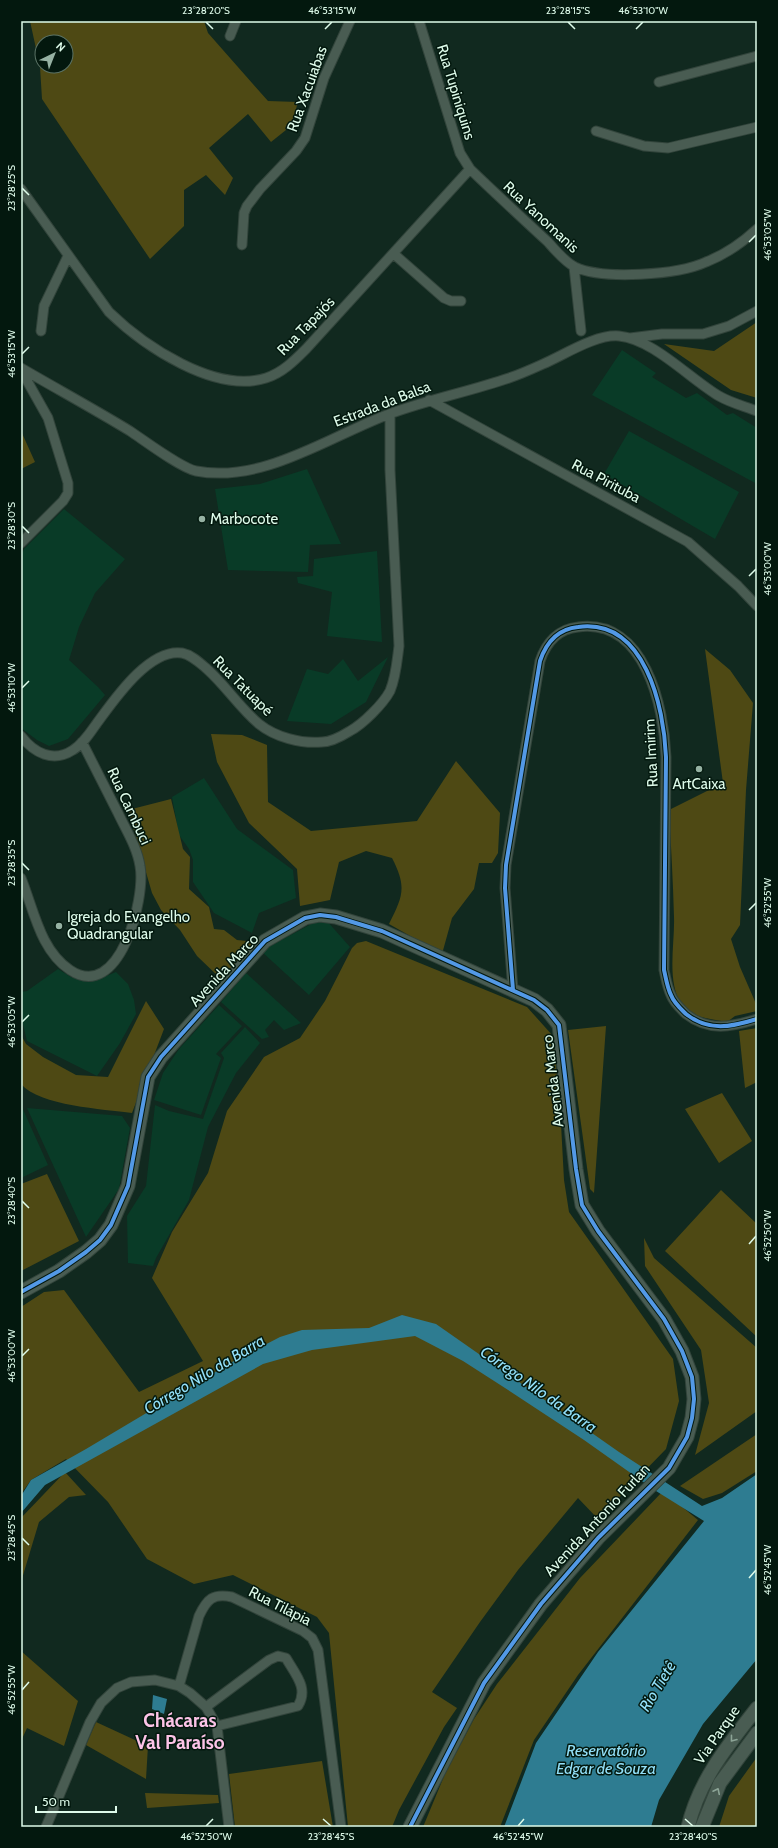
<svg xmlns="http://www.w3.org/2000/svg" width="778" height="1848" viewBox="0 0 778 1848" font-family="Cabin,sans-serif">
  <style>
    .built { fill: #093b27 }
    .green { fill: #4e4914; fill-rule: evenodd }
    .water { fill: #2e7c91 }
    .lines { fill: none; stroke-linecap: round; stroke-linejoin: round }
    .minor-casing { stroke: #32443b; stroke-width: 11 }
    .secondary-casing { stroke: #32443b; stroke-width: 15 }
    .minor { stroke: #495c52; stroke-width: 9 }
    .secondary { stroke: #495c52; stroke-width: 13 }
    .cycleway-casing { stroke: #03180e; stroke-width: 6 }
    .cycleway { stroke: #5399e6; stroke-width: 4 }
    .oneway { stroke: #8ca496 }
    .ticks { fill: none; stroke: #defbea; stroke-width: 1.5 }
    .poi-dot { fill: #96b2a3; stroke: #03180e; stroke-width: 1.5 }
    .labels { text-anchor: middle; stroke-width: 3; stroke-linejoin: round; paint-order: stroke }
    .street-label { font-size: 15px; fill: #defbea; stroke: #03180e }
    .poi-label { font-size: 15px; fill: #defbea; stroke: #03180e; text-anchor: start }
    .water-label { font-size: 16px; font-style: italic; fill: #93e0f9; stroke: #03180e }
    .district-label { font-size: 19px; font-weight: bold; fill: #fcc3e7; stroke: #03180e }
    .neatline { fill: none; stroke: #defbea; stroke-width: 1.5 }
    .ticks-label { font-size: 10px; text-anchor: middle; fill: #defbea }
  </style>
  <rect width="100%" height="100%" fill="#11291f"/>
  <!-- built -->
  <path class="built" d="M622 350 656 373 652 377 686 398 697 393 727 415 733 413 757 428V484L592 395Z
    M629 431 739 492 715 539 604 474Z
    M307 469 341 544 310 545 308 572 228 570 215 489 260 484Z
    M64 509 125 559 95 593 79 627 69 660 98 687 105 695 68 739 49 746 37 740 21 728V557L24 549Z
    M377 551 382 642 327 636 332 592 298 583 297 577 313 576 314 559Z
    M388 657 366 702 331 724 287 721 307 669 328 674 343 659 358 681Z
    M204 778 237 829 293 870 296 898 259 913 252 933 214 913 193 882V860L189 849 179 835 172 797Z
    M327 921 350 947 309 995 261 951 315 922Z
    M58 969 71 977 82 980 99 979 116 972 128 984 134 1000 136 1014 120 1043 97 1076 27 1041 21 1016V992L27 991Z
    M246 973 301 1023 284 1030 274 1020 265 1030 269 1037 262 1039 221 1002Z
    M219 1005 242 1026 216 1054 221 1058 201 1115 154 1100 163 1073 179 1049Z
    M245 1027 260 1043 236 1073 208 1127 189 1200 156 1258 153 1266 128 1263 127 1216 146 1186 155 1105 169 1111 203 1119 224 1058 221 1053Z
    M21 1105 48 1165 21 1178Z
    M27 1108 122 1116 130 1128 119 1189 86 1237Z"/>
  <!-- green -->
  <path class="green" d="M30 21H204L208 33 268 101 298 102 291 126 271 142 248 114 209 148 233 178 225 195 206 175 184 190V226L150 259 42 99 40 67ZM42 42H66V66H42Z
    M757 322V398L731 390 664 344 714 351Z
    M21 431 35 462 21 469Z
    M705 649 730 670 753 703 746 790 740 925 731 939 740 967 757 1006V1011L735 1016 727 1022C712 1019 691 1018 682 1005 666 982 675 944 674 917 673 881 671 846 669 810L723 783Z
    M211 734 242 735 267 745 268 802 311 831 417 821 456 761 500 813 498 853 492 863H479L474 889 452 918 442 954 389 924C403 896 407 887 392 858L366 851 339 862 330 900 300 906 297 869 249 823 217 762Z
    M171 799 183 849 190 857 189 889 209 907 214 929 224 930 237 940 256 942 222 980 197 956 180 930 161 910 152 893 128 810Z
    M366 941 527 1007 553 1036 560 1105 564 1180 569 1212 673 1359 679 1401 666 1449 598 1519 578 1498 518 1570 480 1622 432 1692 457 1708 444 1727 399 1810 392 1827H348L329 1633 317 1617 233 1575 194 1584 147 1559 108 1502 66 1459 31 1480 21 1494V1307L44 1292 64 1290 139 1392 203 1361 152 1278 172 1232 208 1173 227 1111 264 1057 300 1038 325 1001 352 948 357 943Z
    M146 1001 164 1029 132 1113C103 1109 40 1106 21 1084V1035L26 1044 43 1057 76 1075 108 1077Z
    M606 1026 594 1193 590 1189 568 1030Z
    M757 1028V1082L745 1088 739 1031Z
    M722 1093 752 1141 719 1163 685 1109Z
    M47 1174 79 1241 21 1271V1184Z
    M721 1190 757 1224V1337L665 1251Z
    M644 1238 654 1258 757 1348V1411L695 1455 709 1403 701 1350 645 1266Z
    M757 1434V1471L722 1493 703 1499 680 1486Z
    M65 1472 86 1495 69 1497 39 1522 21 1582V1518Z
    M663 1491 698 1520 578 1675 534 1740 500 1827H423L445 1774 474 1719 497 1684 580 1578Z
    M21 1651 78 1701 64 1746 27 1728 21 1741Z
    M96 1722 148 1746 146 1779 86 1745Z
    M757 1757V1827H719L729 1796Z
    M322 1761 333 1827H235L229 1774Z
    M145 1793 218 1795 219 1803 147 1808Z"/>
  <!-- water -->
  <path class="water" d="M402 1315 436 1324 619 1452 702 1506 722 1498 757 1474V1659L703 1724 659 1800 651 1827H504L536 1743 598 1652 704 1521 656 1491 584 1440 505 1388 463 1361 415 1336 312 1350 263 1364 45 1485 21 1513V1496L31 1480 86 1449 232 1362 280 1337 302 1330 369 1328Z
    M153 1695 167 1699 164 1714 152 1709Z"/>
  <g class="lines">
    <defs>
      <path id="minor" d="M419 21 460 153 470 169C496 194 522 218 548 242 555 250 565 262 575 267 603 280 678 275 706 262 724 255 743 242 757 229
        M230 36 236 21
        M659 82 757 56
        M596 131 644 146 668 148 757 127
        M21 189 109 312C144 346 215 394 266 378 282 373 294 361 306 349L470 169
        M242 245 244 213 247 206 260 189 296 151 305 138 324 78 350 21
        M394 254 444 298 451 301H461
        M574 267 581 331
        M41 331 44 306 68 256
        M630 338 662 334H703L729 326 757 311
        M21 368C57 389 94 409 130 431 145 441 181 468 196 471 264 484 331 435 392 413 431 399 471 391 509 378 521 374 532 369 543 364 564 355 596 334 619 336 653 339 690 379 719 396 731 403 744 406 757 411
        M21 370 48 418 68 483V493L63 501 21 543
        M429 400 688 542 738 586 757 606
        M21 736C34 753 53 763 73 750 83 744 90 733 97 723 114 700 149 648 182 653 192 655 200 663 207 669 226 686 240 708 259 724 275 737 301 744 322 742 331 742 342 736 350 731 363 724 383 704 390 691 396 677 397 661 399 646L390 470V414
        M21 878C34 910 40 950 70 970 119 1003 146 899 140 866 137 847 126 830 118 813 106 789 94 766 82 742
        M513 990 505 888 506 865 540 661C546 643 558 629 578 627 645 618 664 707 666 757L664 970C666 978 667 987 671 995 674 1003 680 1008 686 1014 709 1032 731 1027 757 1019
        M179 1686 199 1616C207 1599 213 1593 232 1597L303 1631 312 1638 318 1650 341 1827
        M206 1707 269 1660 278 1656 286 1658C295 1674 309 1688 298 1706L217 1726
        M46 1827 90 1722 101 1703 117 1688 131 1682 155 1680 179 1686 190 1693 206 1707 217 1726 229 1827"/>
      <path id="secondary" d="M21 1292 59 1271 86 1252 100 1240 111 1225 128 1186 148 1077 161 1057 265 941 305 918 320 915 336 917 382 931 534 1000 547 1010 559 1025 576 1169 582 1205 598 1231 664 1319 682 1351 692 1377 694 1399 692 1418 687 1437 669 1468 598 1538 541 1604 484 1683 410 1827
        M688 1827C699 1780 728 1745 757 1708
        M702 1827 720 1783 757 1733"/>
    </defs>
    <!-- minor casing -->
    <use href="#minor" class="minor-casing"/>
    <!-- secondary casing -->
    <use href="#secondary" class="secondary-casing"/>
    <!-- minor -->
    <use href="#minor" class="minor"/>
    <!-- secondary -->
    <use href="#secondary" class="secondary"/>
    <defs>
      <path id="cycleway" d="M513 990 505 888 506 865 540 661C546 643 558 629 578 627 645 618 664 707 666 757L664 970C666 978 667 987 671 995 674 1003 680 1008 686 1014 709 1032 731 1027 757 1019
        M21 1292 59 1271 86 1252 100 1240 111 1225 128 1186 148 1077 161 1057 265 941 305 918 320 915 336 917 382 931 534 1000 547 1010 559 1025 576 1169 582 1205 598 1231 664 1319 682 1351 692 1377 694 1399 692 1418 687 1437 669 1468 598 1538 541 1604 484 1683 410 1827"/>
    </defs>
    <!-- cycleway casing -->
    <use href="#cycleway" class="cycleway-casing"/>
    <!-- cycleway -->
    <use href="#cycleway" class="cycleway"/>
  </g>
  <!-- one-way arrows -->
  <defs><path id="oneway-chevron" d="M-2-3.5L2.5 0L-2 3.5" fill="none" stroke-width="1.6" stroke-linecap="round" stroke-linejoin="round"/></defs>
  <g class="oneway">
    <use href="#oneway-chevron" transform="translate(733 1739) rotate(128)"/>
    <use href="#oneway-chevron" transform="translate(717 1791) rotate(-64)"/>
  </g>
  <!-- ticks -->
  <path class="ticks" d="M206 22 213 29M568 22 575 29M325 29 332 22M636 29 643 22M22 188 29 195M749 242 756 235M22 354 29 347M22 526 29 533M749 576 756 569M22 688 29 681M22 863 29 870M749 910 756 903M22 1022 29 1015M22 1201 29 1208M749 1244 756 1236M22 1356 29 1349M22 1538 29 1545M749 1578 756 1570M22 1690 29 1682M323 1819 331 1826M685 1819 693 1826M206 1826 213 1819M518 1826 524 1819"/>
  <!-- markers -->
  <g class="poi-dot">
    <circle cx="202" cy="519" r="4"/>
    <circle cx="699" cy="769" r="4"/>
    <circle cx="59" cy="926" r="4"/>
  </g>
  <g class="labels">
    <!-- street labels -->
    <g class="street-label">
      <text transform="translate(307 89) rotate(-70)" y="5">Rua Xacuiabas</text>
      <text transform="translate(456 92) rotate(73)" y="5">Rua Tupiniquins</text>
      <text transform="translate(541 217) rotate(43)" y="5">Rua Yanomanis</text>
      <text transform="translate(306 326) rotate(-46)" y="5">Rua Tapajós</text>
      <text transform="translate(382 404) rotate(-21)" y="5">Estrada da Balsa</text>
      <text transform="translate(606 481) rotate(28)" y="5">Rua Pirituba</text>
      <text transform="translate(243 686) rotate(45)" y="5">Rua Tatuapé</text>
      <text transform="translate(651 753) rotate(-93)" y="5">Rua Imirim</text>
      <text transform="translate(129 806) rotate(65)" y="5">Rua Cambuci</text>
      <text transform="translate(224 970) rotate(-47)" y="5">Avenida Marco</text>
      <text transform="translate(553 1081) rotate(-97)" y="5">Avenida Marco</text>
      <text transform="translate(597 1520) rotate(-47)" y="5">Avenida Antonio Furlan</text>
      <text transform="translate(280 1606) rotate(27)" y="5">Rua Tilápia</text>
      <text transform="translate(717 1735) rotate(-55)" y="5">Via Parque</text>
    </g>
    <!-- poi labels -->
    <g class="poi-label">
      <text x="210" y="524">Marbocote</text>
      <text x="699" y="789" text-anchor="middle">ArtCaixa</text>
      <text x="67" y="922">Igreja do Evangelho<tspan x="67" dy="17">Quadrangular</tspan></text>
    </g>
    <!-- water labels -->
    <g class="water-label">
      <text transform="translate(204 1374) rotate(-31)" y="6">Córrego Nilo da Barra</text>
      <text transform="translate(539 1389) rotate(35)" y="6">Córrego Nilo da Barra</text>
      <text transform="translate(657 1686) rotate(-59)" y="6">Rio Tietê</text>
      <text x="606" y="1756">Reservatório<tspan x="606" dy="18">Edgar de Souza</tspan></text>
    </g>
    <!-- district labels -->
    <g class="district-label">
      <text x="180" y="1727">Chácaras<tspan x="180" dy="22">Val Paraíso</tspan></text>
    </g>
  </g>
  <!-- border -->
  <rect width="778" height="1848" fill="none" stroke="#03180e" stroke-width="44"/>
  <!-- north arrow -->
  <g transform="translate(54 54) rotate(43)"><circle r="19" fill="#03180e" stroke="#5b7366"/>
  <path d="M0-3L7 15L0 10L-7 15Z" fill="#96b2a3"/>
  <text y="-6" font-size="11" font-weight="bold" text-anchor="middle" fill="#defbea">N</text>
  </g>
  <!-- scale -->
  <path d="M36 1806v6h80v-6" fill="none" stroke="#defbea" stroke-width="2"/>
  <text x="42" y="1806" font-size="12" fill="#defbea" stroke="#03180e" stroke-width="3" paint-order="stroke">50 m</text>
  <rect x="22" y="22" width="734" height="1804" class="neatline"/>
  <g class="ticks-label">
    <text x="206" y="14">23°28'20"S</text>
    <text x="332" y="14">46°53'15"W</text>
    <text x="568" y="14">23°28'15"S</text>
    <text x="643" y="14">46°53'10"W</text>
    <text transform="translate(11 188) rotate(-90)" y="4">23°28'25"S</text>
    <text transform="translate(767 235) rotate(-90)" y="4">46°53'05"W</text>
    <text transform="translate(11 354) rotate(-90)" y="4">46°53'15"W</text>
    <text transform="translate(11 526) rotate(-90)" y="4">23°28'30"S</text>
    <text transform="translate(767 569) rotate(-90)" y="4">46°53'00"W</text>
    <text transform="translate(11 688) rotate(-90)" y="4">46°53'10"W</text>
    <text transform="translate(11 863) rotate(-90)" y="4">23°28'35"S</text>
    <text transform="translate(767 903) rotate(-90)" y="4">46°52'55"W</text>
    <text transform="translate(11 1022) rotate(-90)" y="4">46°53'05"W</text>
    <text transform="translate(11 1201) rotate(-90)" y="4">23°28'40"S</text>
    <text transform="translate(767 1236) rotate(-90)" y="4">46°52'50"W</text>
    <text transform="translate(11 1356) rotate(-90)" y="4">46°53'00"W</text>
    <text transform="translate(11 1538) rotate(-90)" y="4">23°28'45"S</text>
    <text transform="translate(767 1570) rotate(-90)" y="4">46°52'45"W</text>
    <text transform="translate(11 1690) rotate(-90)" y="4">46°52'55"W</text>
    <text x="206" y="1840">46°52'50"W</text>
    <text x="331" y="1840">23°28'45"S</text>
    <text x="518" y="1840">46°52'45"W</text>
    <text x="693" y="1840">23°28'40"S</text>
  </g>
</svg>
